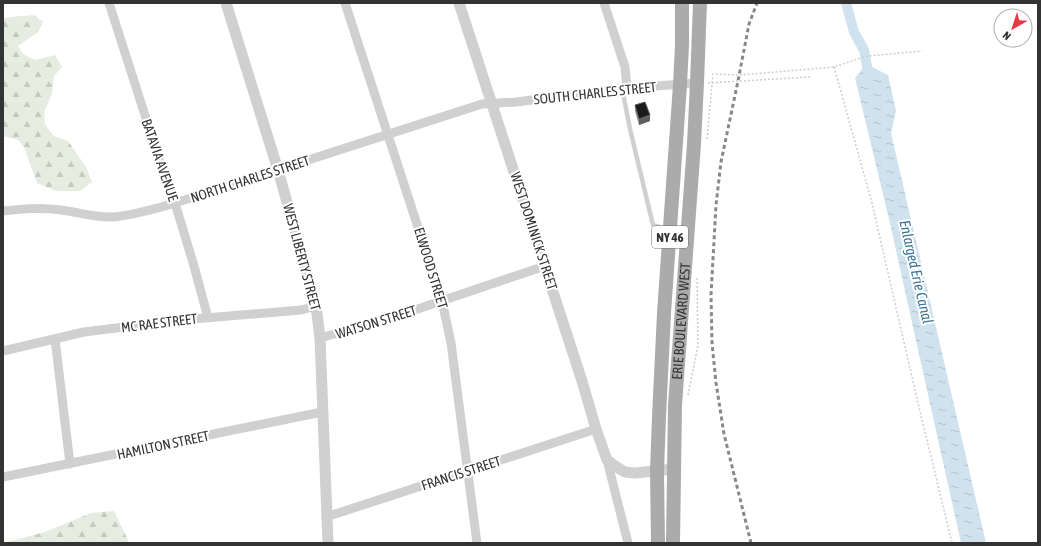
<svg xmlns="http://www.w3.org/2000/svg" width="1041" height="546" viewBox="0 0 1041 546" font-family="'Asap Condensed',sans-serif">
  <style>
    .forest { fill: url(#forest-firs) }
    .water { fill: url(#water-ripples) }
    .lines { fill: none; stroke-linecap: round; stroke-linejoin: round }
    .canal { stroke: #cfe2ee; stroke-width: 10 }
    .path { stroke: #cdcdcd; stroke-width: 1.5; stroke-dasharray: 2 2; stroke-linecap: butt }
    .service { stroke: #d0d0d0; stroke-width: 4.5 }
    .minor { stroke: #d0d0d0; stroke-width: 9 }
    .tertiary { stroke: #d0d0d0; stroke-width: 11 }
    .primary { stroke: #ababab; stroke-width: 14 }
    .rail { stroke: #888; stroke-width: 3; stroke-dasharray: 4 3; stroke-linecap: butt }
    .wall { fill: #8c8c8c }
    .shaded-wall { fill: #5f5f5f }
    .building { fill: #1a1a1a; stroke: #5f5f5f }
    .labels { text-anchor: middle; stroke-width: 4; stroke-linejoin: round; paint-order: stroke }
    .shield { fill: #fff; stroke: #707070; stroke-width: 1 }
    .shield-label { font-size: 13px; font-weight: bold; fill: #333 }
    .street-label { font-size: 14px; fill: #333; stroke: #fff }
    .water-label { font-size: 15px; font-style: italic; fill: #3f7597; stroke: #fff }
  </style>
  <defs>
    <pattern id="forest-firs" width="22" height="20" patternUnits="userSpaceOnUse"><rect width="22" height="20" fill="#e6ecdf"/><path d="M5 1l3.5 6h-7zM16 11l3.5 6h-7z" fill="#c6cbc0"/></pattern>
    <pattern id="water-ripples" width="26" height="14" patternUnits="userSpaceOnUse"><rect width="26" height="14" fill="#cfe2ee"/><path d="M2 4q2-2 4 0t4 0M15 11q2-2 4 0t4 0" fill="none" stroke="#b2c2cd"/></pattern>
  </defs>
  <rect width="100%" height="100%" fill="#fff"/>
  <!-- forest -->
  <path class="forest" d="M34 15 43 22 38 32 18 46 23 54 35 60 55 55 62 67 54 76 52 93 44 112 45 125 54 136 68 141 86 167 92 182 80 191H56L37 183 24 147 18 140 3 136V18Z
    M114 511 129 542 141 543H3L45 532 91 513Z"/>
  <!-- water -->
  <path class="water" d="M866 64 888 75 896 111 891 133 986 543H961L889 219 855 78Z"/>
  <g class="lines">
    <!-- canal -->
    <path class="canal" d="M846 3 854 32 864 50 869 77"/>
    <!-- path -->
    <path class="path" d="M834 67 872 203 917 399 952 543
      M708 83 810 77
      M707 139 713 74 740 75 834 67 861 58 869 56 922 51
      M688 395 698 345 697 278"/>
    <!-- service -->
    <path class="service" d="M622 88 630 129 653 225 669 230"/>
    <!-- minor -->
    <path class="minor" d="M109 3 160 162 175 203 194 266 208 318
      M345 3 442 301 451 343 477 543
      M604 3 625 67 627 88
      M3 211C22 209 41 207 61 210 78 212 95 218 113 217 134 215 155 209 175 203L482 104 516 102 627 88 697 83
      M320 338 391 318 545 266
      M55 339 70 464
      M3 351 84 332 181 320 301 310 316 306
      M607 460 628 543
      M3 477 322 412
      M326 517 596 429"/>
    <!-- tertiary -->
    <path class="tertiary" d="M226 3 278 170 316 306 320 338 328 543
      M459 3 582 381 596 429 607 460 615 466 625 472 635 473 674 469"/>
    <!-- primary -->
    <g class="primary">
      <path d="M658 543 657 471 659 417 664 313 680 85 682 45V3"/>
      <path id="s1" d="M673 543 675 405 694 144 697 83 700 3"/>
    </g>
    <!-- rail -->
    <path class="rail" d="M751 543 724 434 716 383 712 343 711 295 716 205 721 162 738 81 749 24 757 3"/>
  </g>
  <!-- wall -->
  <path class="wall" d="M635 105 650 121 639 125 635 111Z"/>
  <!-- shaded-wall -->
  <path class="shaded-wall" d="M650 115V121L639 125V119Z"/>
  <!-- building -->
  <path class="building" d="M645 102 650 115 639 119 635 105Z"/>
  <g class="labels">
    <!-- shield labels -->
    <rect class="shield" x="652" y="226" width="36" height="22" rx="3"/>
    <g class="shield-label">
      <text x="670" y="242">NY 46</text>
    </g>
    <!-- street labels -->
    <g class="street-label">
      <text transform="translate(595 93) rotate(-6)" y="5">SOUTH CHARLES STREET</text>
      <text transform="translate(160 160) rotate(71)" y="5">BATAVIA AVENUE</text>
      <text transform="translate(250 179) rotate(-18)" y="5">NORTH CHARLES STREET</text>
      <text transform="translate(534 231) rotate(72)" y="5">WEST DOMINICK STREET</text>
      <text transform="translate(302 257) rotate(75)" y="5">WEST LIBERTY STREET</text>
      <text transform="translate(431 268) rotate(73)" y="5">ELWOOD STREET</text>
      <text dy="5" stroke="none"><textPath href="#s1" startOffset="222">ERIE BOULEVARD WEST</textPath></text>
      <text transform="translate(376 322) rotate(-17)" y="5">WATSON STREET</text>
      <text transform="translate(159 323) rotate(-7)" y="5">MC RAE STREET</text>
      <text transform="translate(163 445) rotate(-12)" y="5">HAMILTON STREET</text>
      <text transform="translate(461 473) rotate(-18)" y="5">FRANCIS STREET</text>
    </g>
    <!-- water labels -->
    <g class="water-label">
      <text transform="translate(916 272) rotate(77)" y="5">Enlarged Erie Canal</text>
    </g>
  </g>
  <!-- border -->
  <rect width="1041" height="546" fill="none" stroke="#333333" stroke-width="8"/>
  <!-- north arrow -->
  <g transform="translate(1013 28) rotate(219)"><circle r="19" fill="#ffffff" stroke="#adadad"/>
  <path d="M0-3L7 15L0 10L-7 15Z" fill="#e63946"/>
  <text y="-6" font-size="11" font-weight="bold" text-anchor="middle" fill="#333333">N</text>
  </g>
</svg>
